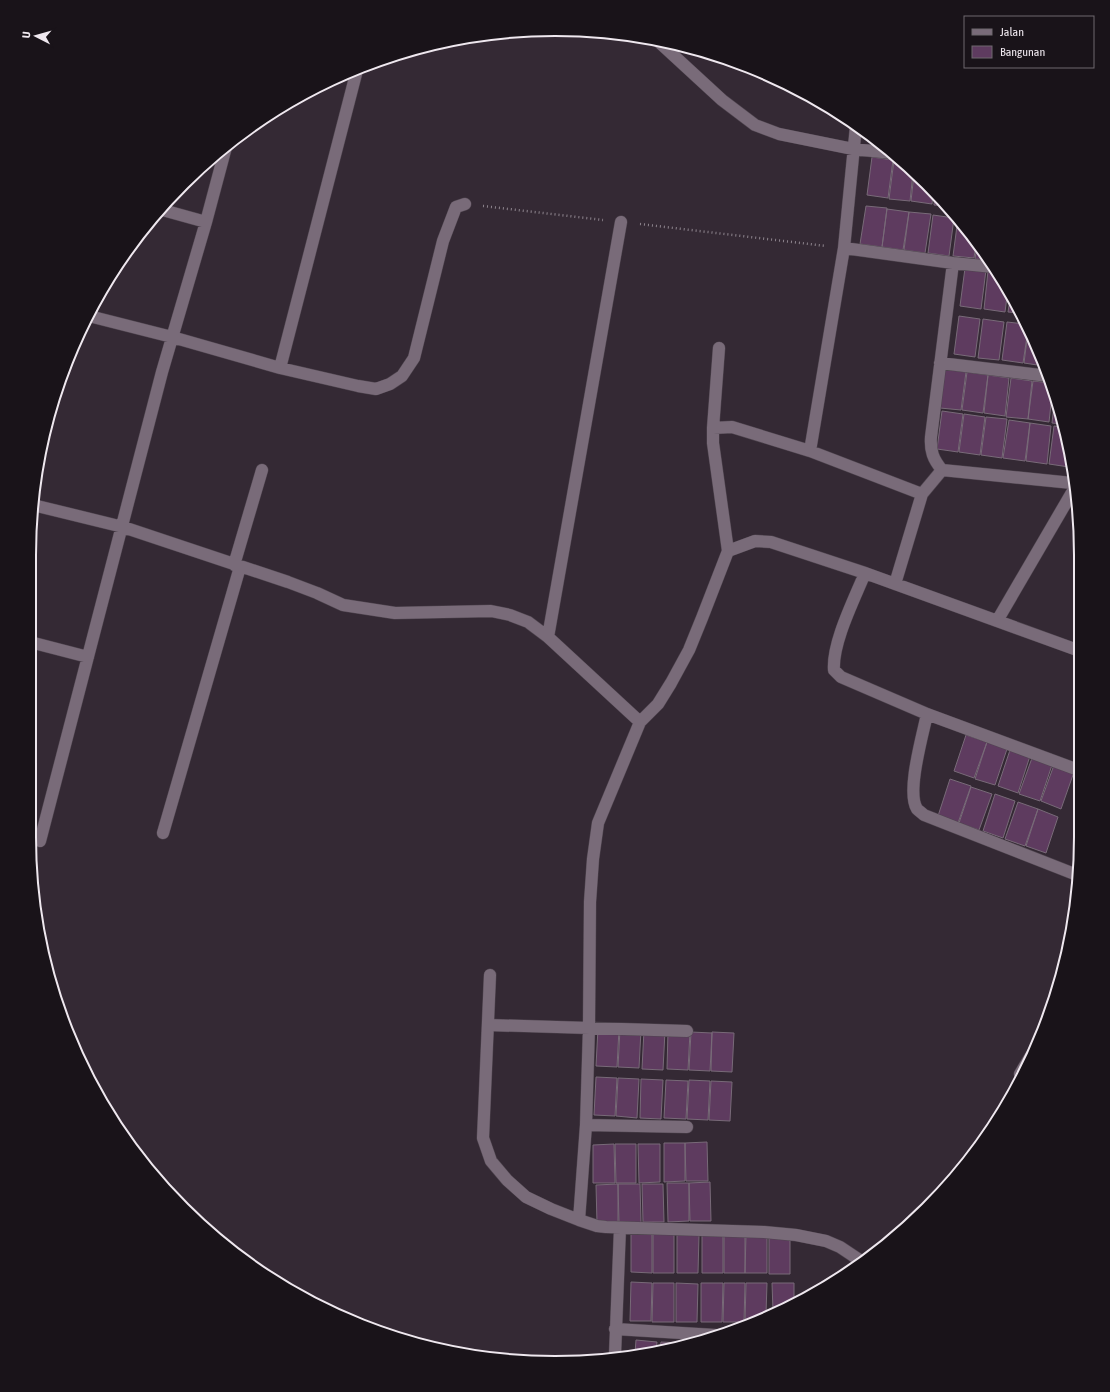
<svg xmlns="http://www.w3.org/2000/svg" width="1110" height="1392" viewBox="0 0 1110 1392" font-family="'Asap Condensed',sans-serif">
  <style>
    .building { fill: #5e3b5f; stroke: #786a78 }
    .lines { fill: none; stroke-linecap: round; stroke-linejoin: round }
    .minor-casing { stroke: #4f454f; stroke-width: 13 }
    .path { stroke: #8e858e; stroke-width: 2.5; stroke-dasharray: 1 3; stroke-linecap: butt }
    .minor { stroke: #796b79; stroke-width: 12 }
    .rim { fill: none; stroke: #efe8ef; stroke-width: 2 }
  </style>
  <rect width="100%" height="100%" fill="#342934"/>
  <!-- building -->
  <path class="building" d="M872 157 893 160 888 198 867 195Z
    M894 160 900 161 913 173 910 201 889 199Z
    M914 174 933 192 932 204 911 201Z
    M935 194 949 206 934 205Z
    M866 206 887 208 882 247 860 244Z
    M887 209 909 212 903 250 882 247Z
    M909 212 931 214 925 253 904 250Z
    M933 215 954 218 949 256 928 253Z
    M958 218 976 244 974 258 953 256Z
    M977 245 988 260 975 259Z
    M965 268 986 270 981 309 960 306Z
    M988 271 996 272 1008 289 1005 312 984 309Z
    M1011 293 1020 313 1008 312Z
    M959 316 980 319 975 357 954 354Z
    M983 319 1004 322 999 360 978 358Z
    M1007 322 1025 324 1028 330 1023 363 1002 360Z
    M1028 331 1044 366 1024 363Z
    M945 369 966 372 961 410 940 408Z
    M967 372 988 375 983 413 962 410Z
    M988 375 1009 378 1005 416 984 413Z
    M1011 378 1032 381 1028 419 1006 417Z
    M1033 381 1052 383 1053 386 1049 422 1028 419Z
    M1055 396 1061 424 1052 423Z
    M942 411 963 414 958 452 937 449Z
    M964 414 985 417 980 455 959 452Z
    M986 417 1007 419 1002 458 981 455Z
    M1009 420 1030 423 1025 461 1003 458Z
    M1030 423 1051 426 1047 464 1026 461Z
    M1054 426 1061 427 1069 467 1049 464Z
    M966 735 987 742 974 778 954 771Z
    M987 742 1007 749 995 785 975 779Z
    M1010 750 1030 756 1018 793 998 786Z
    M1032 758 1052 765 1040 801 1019 794Z
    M1054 765 1074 772 1061 809 1041 801Z
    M950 779 971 786 958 823 938 816Z
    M971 787 992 794 979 830 959 823Z
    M995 794 1015 801 1003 838 983 831Z
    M1018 802 1038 809 1025 846 1005 839Z
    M1038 809 1058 817 1046 853 1026 846Z
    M598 1028 619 1029 617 1067 596 1066Z
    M620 1029 641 1030 639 1068 618 1067Z
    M644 1030 665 1031 663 1070 642 1069Z
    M668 1031 690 1032 688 1070 667 1069Z
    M691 1032 712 1033 710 1071 689 1070Z
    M712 1032 734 1033 732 1072 711 1071Z
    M596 1077 617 1078 615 1116 594 1115Z
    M618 1078 639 1079 637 1118 616 1116Z
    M641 1079 663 1080 661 1119 640 1118Z
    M666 1080 688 1081 686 1119 664 1118Z
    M689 1080 710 1081 708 1120 687 1119Z
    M711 1081 732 1082 730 1121 709 1120Z
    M707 1142 708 1181H686L685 1143Z
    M664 1143H685V1181L664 1182Z
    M614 1144 615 1183H593V1145Z
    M615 1144H636V1183H616Z
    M638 1144H660V1182L639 1183Z
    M710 1182 711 1221H690L689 1183Z
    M667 1183H689V1221L668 1222Z
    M618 1184V1223H597L596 1185Z
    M618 1184H640L641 1223H619Z
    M642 1184H663L664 1222H643Z
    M631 1234H652V1273L631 1272Z
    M653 1234H674V1273H653Z
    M677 1234 699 1235 698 1273H677Z
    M702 1234H723V1273H702Z
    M724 1234H745V1273H724Z
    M746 1234 767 1235V1273H745Z
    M769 1235H790V1274H769Z
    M631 1282 652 1283 651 1321H630Z
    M653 1283H674V1322H652Z
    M676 1283 698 1284 697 1322H676Z
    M701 1283H723L722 1322H701Z
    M724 1283H745L744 1322H723Z
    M746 1283H767L766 1314 748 1322H745Z
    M772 1283H794V1302L773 1311Z
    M636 1340 657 1342 656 1350 635 1353Z
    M661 1342 682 1343V1346L660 1349Z
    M683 1343 692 1345 682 1346Z"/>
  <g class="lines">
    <defs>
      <path id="minor" d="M659 42 722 100 755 125 779 134 853 149 892 153
        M159 209 206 222
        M844 248 953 263 993 267
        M953 263 931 437C930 451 933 459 942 470L1072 483
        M89 316 172 337 280 368 358 386 376 389 390 384 402 376 414 358 443 241 456 207 465 204
        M940 363 1048 376
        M280 368 357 70
        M713 428 719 348
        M810 451 844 248 856 126
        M33 505 123 527 288 582 317 593 343 605 395 613 491 611 510 615 528 622 548 637 640 722
        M728 551 713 443V428L732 427 810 451 922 494
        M234 565 262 470
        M865 573 1080 651
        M895 584 922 494 942 470
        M997 621 1074 489
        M548 637 621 222
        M30 642 88 657
        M927 714C923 734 906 792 917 809 919 811 922 813 924 815L1077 875
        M163 833 240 567
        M40 841 162 372 206 222 226 147
        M490 975 483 1138 491 1161 507 1180 526 1197 551 1209 579 1220
        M488 1025 687 1031
        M1020 1074 1035 1049
        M586 1125 687 1127
        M861 1261 840 1247 826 1241 796 1235 764 1232 606 1227 597 1226 579 1220 586 1125 589 1027 590 902 593 859 598 823 640 722 658 704 671 683 689 650 702 618 728 551 755 541 771 542 865 573C854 600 832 643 834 670L841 677 927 714 1081 771
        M615 1329 715 1335
        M615 1355 620 1228"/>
    </defs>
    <!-- minor casing -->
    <use href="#minor" class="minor-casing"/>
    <!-- path -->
    <path class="path" d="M483 206 603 220
      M640 224 826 246"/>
    <!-- minor -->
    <use href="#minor" class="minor"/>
  </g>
  <!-- crop -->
  <path d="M0 0H1110V1392H0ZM555 36H555A519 519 0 0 1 1074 555V837A519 519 0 0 1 555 1356H555A519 519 0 0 1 36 837V555A519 519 0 0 1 555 36Z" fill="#191319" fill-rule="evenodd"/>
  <path class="rim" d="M555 36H555A519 519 0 0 1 1074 555V837A519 519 0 0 1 555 1356H555A519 519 0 0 1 36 837V555A519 519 0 0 1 555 36Z"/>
  <!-- legend -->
  <rect x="964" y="16" width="130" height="52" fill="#191319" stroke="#6f686f"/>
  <rect x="972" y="29" width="20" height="6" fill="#796b79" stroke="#6f686f"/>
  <text x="1000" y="36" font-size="12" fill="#efe8ef">Jalan</text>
  <rect x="972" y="46" width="20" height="12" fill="#5e3b5f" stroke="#6f686f"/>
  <text x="1000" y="56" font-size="12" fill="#efe8ef">Bangunan</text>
  <!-- north arrow -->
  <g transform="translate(36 36) rotate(276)" stroke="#191319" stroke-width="3" paint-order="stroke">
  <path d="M0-3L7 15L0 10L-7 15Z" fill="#efe8ef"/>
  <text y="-6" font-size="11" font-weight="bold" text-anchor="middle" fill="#efe8ef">U</text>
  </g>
</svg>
